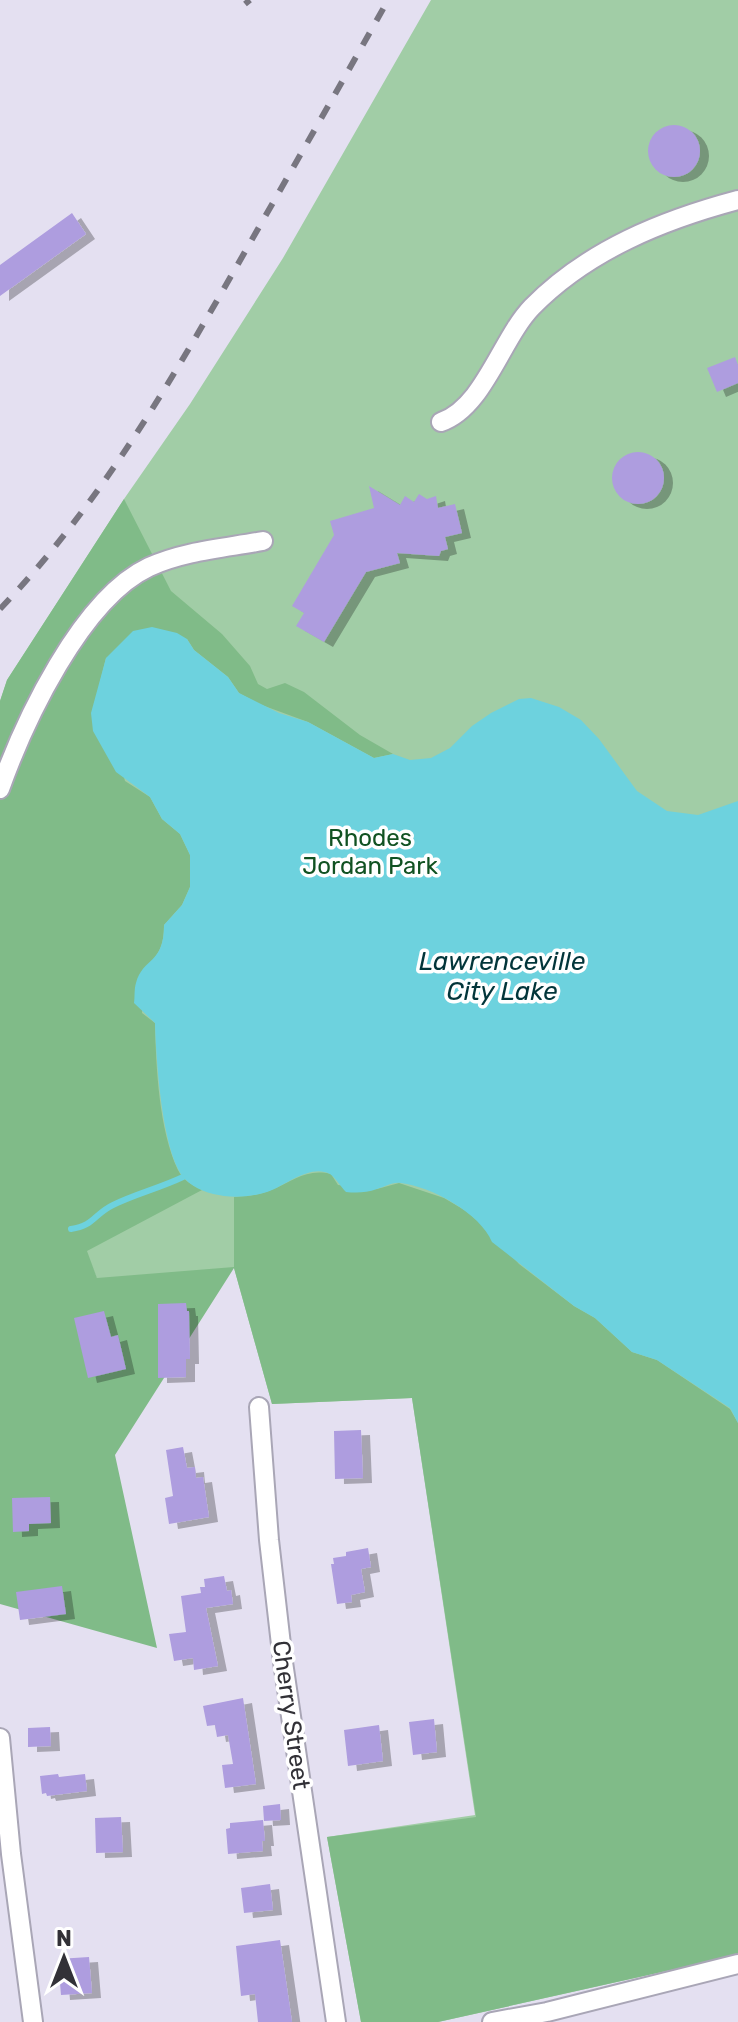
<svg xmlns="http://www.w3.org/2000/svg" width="738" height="2022" viewBox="0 0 738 2022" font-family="Rubik,sans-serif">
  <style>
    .green { fill: #a1cda6 }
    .forest { fill: #80bb88 }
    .water { fill: #6dd2de }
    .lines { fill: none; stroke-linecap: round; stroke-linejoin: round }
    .stream { stroke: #6dd2de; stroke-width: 6 }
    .building { fill: #ae9ddf; filter: url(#shadow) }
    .minor-casing { stroke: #a9a6b6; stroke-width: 22 }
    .minor { stroke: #fff; stroke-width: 18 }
    .rail { stroke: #787680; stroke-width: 6; stroke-dasharray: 14 14; stroke-linecap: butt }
    .labels { text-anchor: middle; stroke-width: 7; stroke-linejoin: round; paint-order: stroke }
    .park-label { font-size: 24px; fill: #115222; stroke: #fff }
    .street-label { font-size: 24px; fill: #323137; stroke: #fff }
    .water-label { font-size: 26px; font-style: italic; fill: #02353a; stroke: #fff }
  </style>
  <defs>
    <filter id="shadow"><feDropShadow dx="9" dy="5" stdDeviation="0" flood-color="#0004"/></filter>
  </defs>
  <rect width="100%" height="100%" fill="#e4e0f1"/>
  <!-- green -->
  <path class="green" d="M431 0H738V1955L438 2022H361L327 1837 475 1815 412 1398 272 1404 234 1268 97 1279 54 1169 0 701 7 680 124 499 190 404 283 258Z"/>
  <!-- forest -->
  <path class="forest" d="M124 499 171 591 222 634 250 666 258 684 267 689 285 683 304 692 360 735 393 754 374 758 308 722 259 704 239 693 228 677 194 650 187 639 106 658 99 686 125 781 150 797 162 819 180 834 190 855V887L182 905 164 925C164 944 160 954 146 967L142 1013 155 1023C156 1067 159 1130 178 1170 183 1180 192 1185 202 1190L87 1251 97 1278 234 1267V1197C246 1196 260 1195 271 1190 293 1181 307 1168 331 1174L338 1185 377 1189 399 1183 444 1198 466 1211 487 1229 519 1264 574 1306 595 1318 632 1352 657 1360 730 1409 738 1423V1955L438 2022H361L327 1837 476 1817 412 1398 272 1404 234 1268 115 1455 157 1648 0 1604V701L7 680Z"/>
  <!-- water -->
  <path class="water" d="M152 627 177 633 187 639 194 650 228 677 239 693 279 713 308 722 374 758 393 754 410 760 431 758 450 748 472 726 491 713 519 699 531 698 559 707 581 720 599 739 637 791 667 811 698 815 738 801V1423L730 1408 657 1360 632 1352 595 1318 574 1306 492 1242C480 1213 432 1187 401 1183 391 1182 385 1187 377 1189 366 1193 356 1193 346 1192 341 1187 335 1177 330 1174 312 1164 288 1183 272 1190 258 1196 239 1198 224 1196 210 1194 194 1189 185 1179 162 1155 156 1058 155 1023L134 1003C135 997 134 989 136 983 143 957 164 965 164 925L182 905 190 887V855L180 834 162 819 150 797 116 772 93 731 91 713 106 658 133 631Z"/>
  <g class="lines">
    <!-- stream -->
    <path class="stream" d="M71 1229C94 1226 94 1214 113 1205 135 1194 160 1188 183 1177"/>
  </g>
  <!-- building -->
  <path class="building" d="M648 151a26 26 0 1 1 52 0a26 26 0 1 1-52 0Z
    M72 213 86 234 0 296V265Z
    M735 357 738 365V383L717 392 707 368Z
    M612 478a26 26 0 1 1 52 0a26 26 0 1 1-52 0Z
    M369 486 400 505 405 496 414 502 419 494 427 499 436 496 438 508 455 504 462 533 445 537 448 549 441 551 439 556 397 553 400 563 366 572 324 642 296 626 304 613 292 606 334 535 330 521 374 508Z
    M186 1303 187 1311H189L190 1359H186V1377L158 1378V1304Z
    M104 1311 111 1337 118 1335 126 1369 88 1378 74 1318Z
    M361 1430 363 1478 335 1479 334 1431Z
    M183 1447 187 1468 195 1467 196 1478 203 1477 209 1517 169 1524 165 1498 173 1496 166 1450Z
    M50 1497 51 1523 29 1524V1531L13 1532 12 1498Z
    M368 1548 371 1567 361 1569 365 1592 351 1595 352 1602 337 1604 331 1564H334L333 1558 346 1556V1552Z
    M224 1576 227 1591 231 1590 233 1604 206 1608 218 1666 194 1670 193 1658 174 1661 169 1634 186 1632 181 1596 201 1593 200 1587H205L204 1579Z
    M62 1586 66 1614 20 1620 16 1592Z
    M243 1698 256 1784 225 1788 222 1765 233 1764 228 1735 217 1737 215 1725 207 1726 203 1706Z
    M434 1719 437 1752 413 1755 409 1722Z
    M379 1725 383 1761 348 1766 344 1730Z
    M50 1727 51 1746 28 1747V1728Z
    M58 1774 59 1777 85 1774 87 1791 47 1796 46 1793 42 1794 40 1776Z
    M280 1804 281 1820 264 1821 263 1806Z
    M121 1817 123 1852 96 1853 95 1818Z
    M263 1820 265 1841H262L263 1851 228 1854 226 1829 230 1828V1823Z
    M270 1884 273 1910 244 1913 241 1888Z
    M280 1940 292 2022H258L255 1994 241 1996 236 1946Z
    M89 1957 92 1993 61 1995 58 1959Z"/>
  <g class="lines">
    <defs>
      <path id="minor" d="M441 422C484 407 501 339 532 307 588 250 663 220 738 200
        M0 789C24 722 81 599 149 567 184 551 225 548 263 541
        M259 1407 269 1540 283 1662 336 2022
        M0 1738 11 1854 33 2022
        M492 2022 547 2012 738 1964"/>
    </defs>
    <!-- minor casing -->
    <use href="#minor" class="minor-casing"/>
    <!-- minor -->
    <use href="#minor" class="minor"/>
    <!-- rail -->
    <path class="rail" d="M245 4 250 0
      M0 609C98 507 168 386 238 264 288 176 339 88 388 0"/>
  </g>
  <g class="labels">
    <!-- park labels -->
    <g class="park-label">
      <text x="370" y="846">Rhodes<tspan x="370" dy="28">Jordan Park</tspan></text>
    </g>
    <!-- street labels -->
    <g class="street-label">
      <text transform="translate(291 1715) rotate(82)" y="8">Cherry Street</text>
    </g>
    <!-- water labels -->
    <g class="water-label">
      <text x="502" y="970">Lawrenceville<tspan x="502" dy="30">City Lake</tspan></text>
    </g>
  </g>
  <!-- north arrow -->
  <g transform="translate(64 1958)" stroke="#ffffff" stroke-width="6" paint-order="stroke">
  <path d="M0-6L14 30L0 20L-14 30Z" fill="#323137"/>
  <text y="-12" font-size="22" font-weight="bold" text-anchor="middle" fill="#323137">N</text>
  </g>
</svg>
